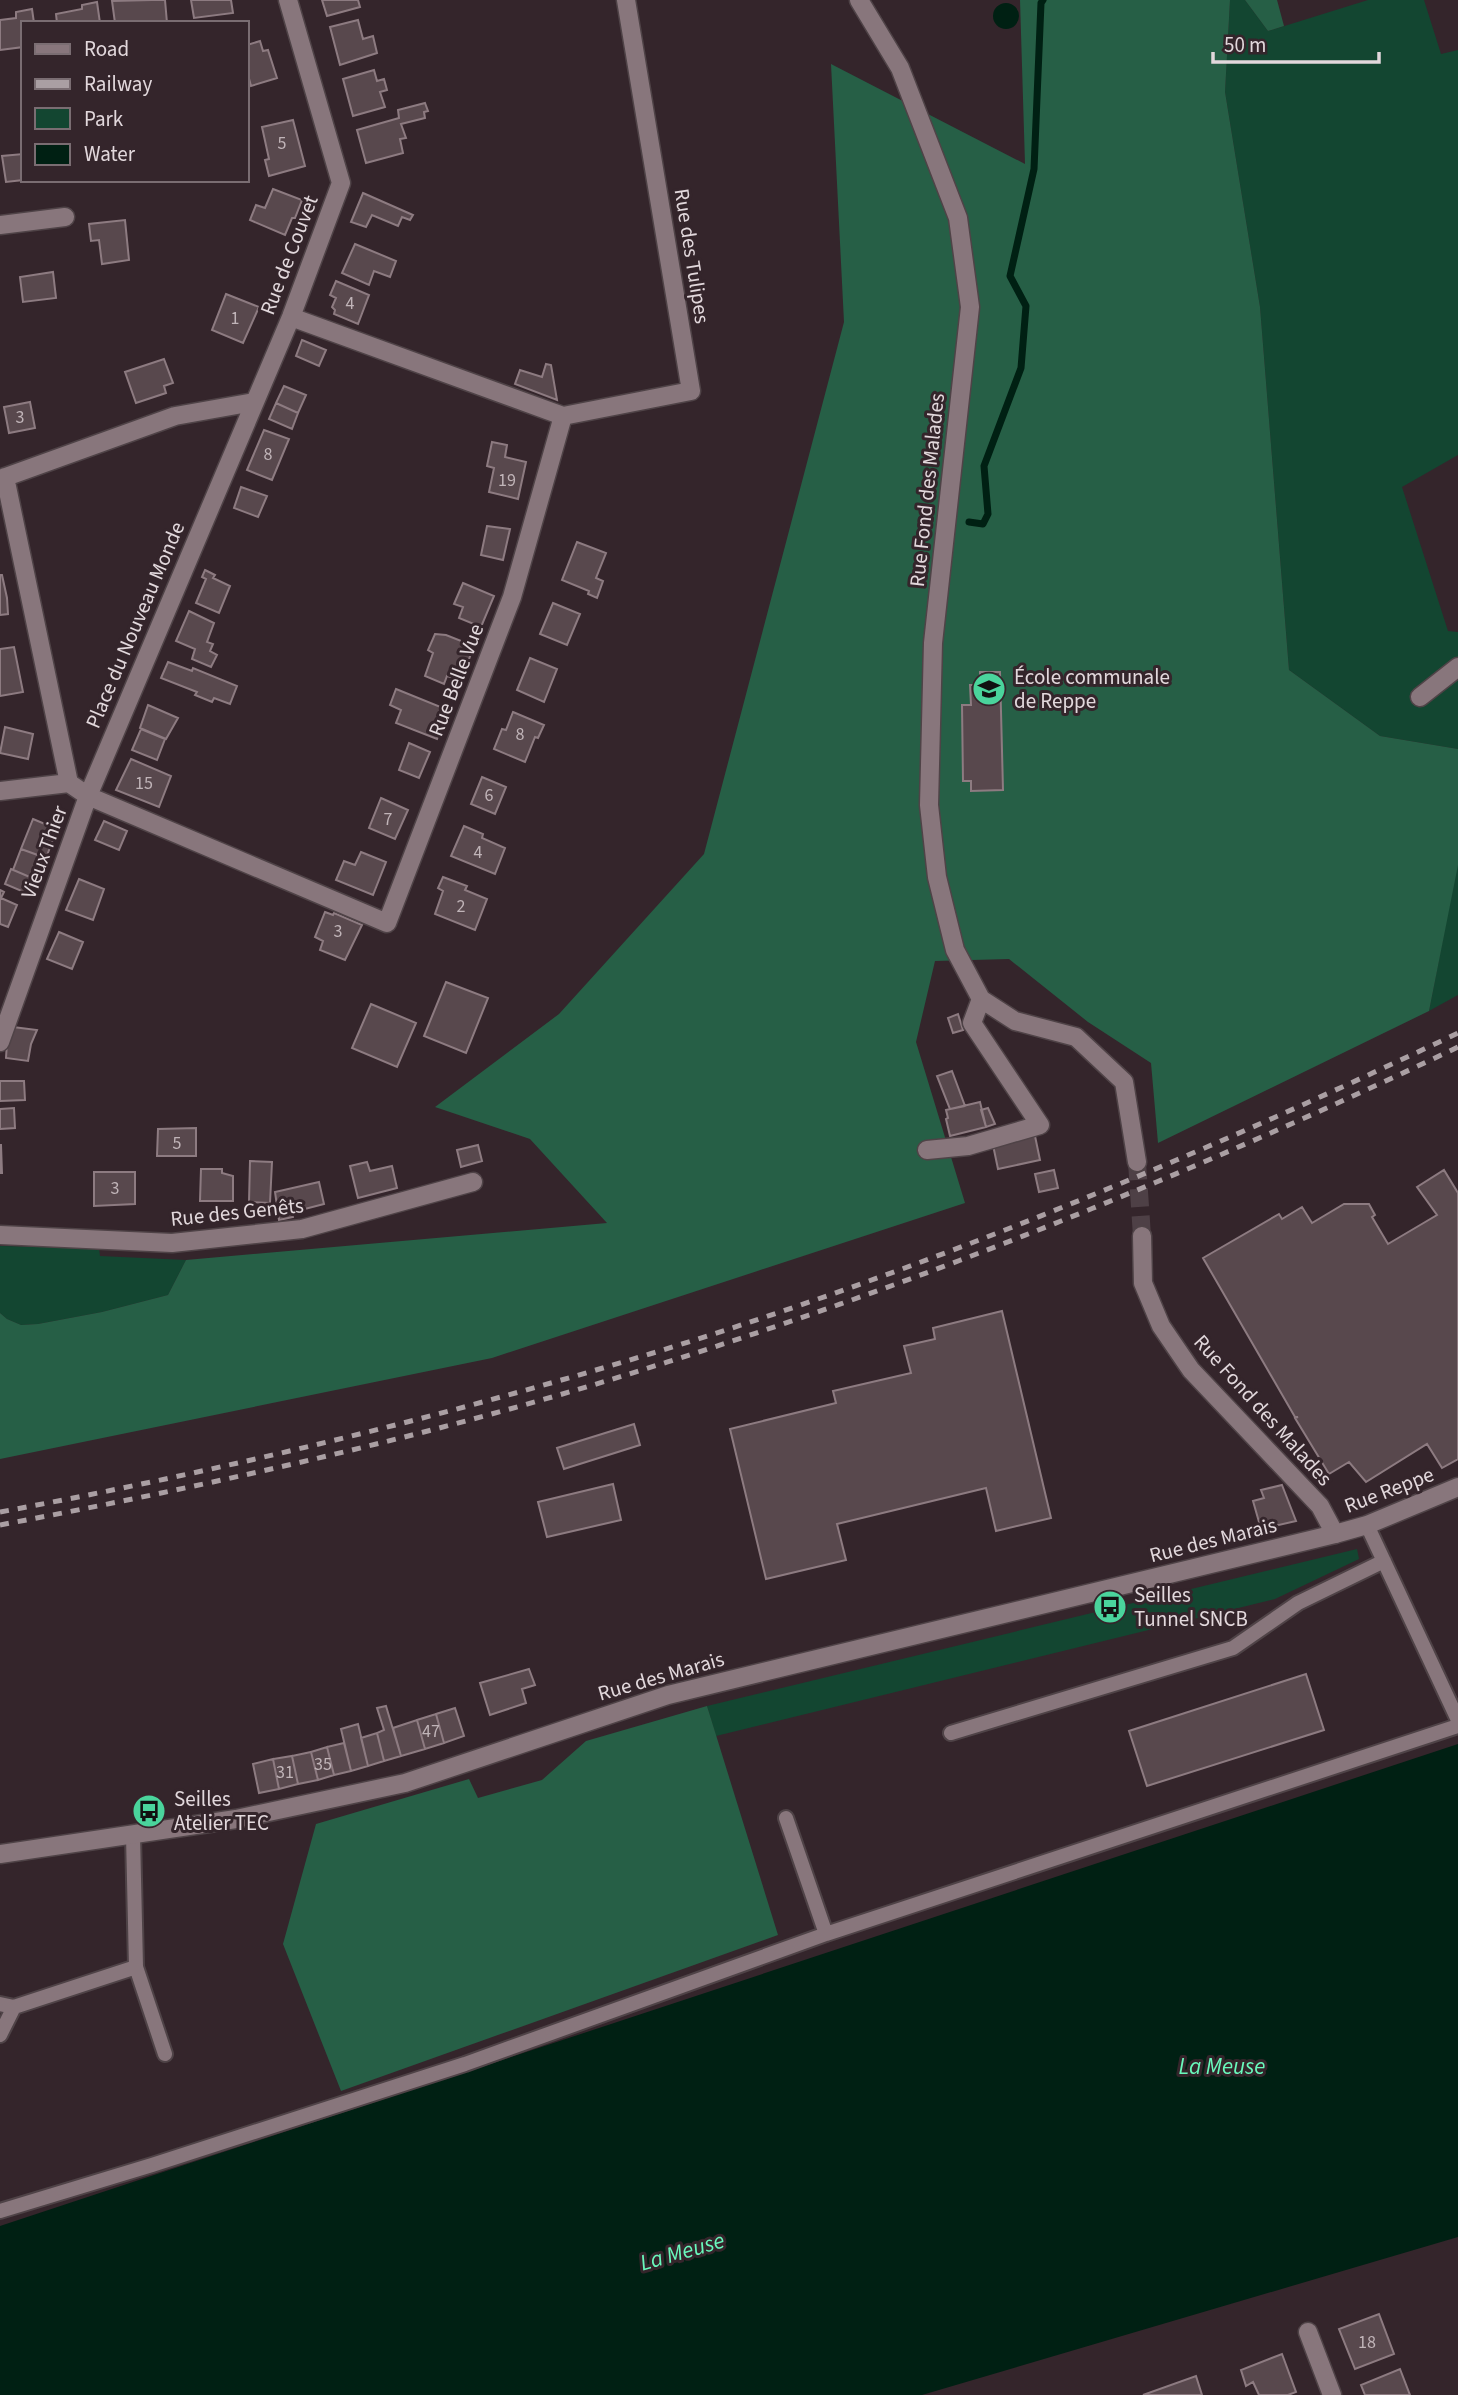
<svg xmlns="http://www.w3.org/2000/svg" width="1458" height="2395" viewBox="0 0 1458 2395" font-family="'Source Sans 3',sans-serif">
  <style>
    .green { fill: #134631 }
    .forest { fill: #265f46 }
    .water { fill: #002013 }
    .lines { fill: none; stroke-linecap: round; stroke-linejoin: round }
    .stream { stroke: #002013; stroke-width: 7 }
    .building { fill: #58484d; stroke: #8d7b81; stroke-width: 2 }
    .street-tunnel { stroke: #4e4046; stroke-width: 18; stroke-dasharray: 18 9; stroke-linecap: butt }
    .lane-casing { stroke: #4f4347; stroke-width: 18 }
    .street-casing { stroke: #4f4347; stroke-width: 21 }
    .secondary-casing { stroke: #4f4347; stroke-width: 21 }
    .lane { stroke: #88767c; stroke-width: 14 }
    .street { stroke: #88767c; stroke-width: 18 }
    .secondary { stroke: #88767c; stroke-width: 18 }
    .rail { stroke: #aa9fa3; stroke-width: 5; stroke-dasharray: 9 9; stroke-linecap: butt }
    .labels { text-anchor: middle; stroke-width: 6; stroke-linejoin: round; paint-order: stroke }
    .number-label { font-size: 18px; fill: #c0b4b8 }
    .street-label { font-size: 21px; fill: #e2d8dc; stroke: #34252b }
    .poi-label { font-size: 21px; fill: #e2d8dc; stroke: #34252b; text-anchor: start }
    .water-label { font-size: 23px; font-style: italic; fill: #69f9bc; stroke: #34252b }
  </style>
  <rect width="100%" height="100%" fill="#34252b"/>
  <!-- green -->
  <path class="green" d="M1230 0H1245L1268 31 1368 0H1424L1441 54 1458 50V455L1402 487 1448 631 1458 632V749L1380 736 1289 670 1260 307 1225 92Z
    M1458 865V995L1429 1011 1457 866Z
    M0 1246 99 1248 100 1256 186 1260 168 1295 102 1312 38 1324 21 1325 7 1319 0 1313Z
    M1357 1549 1359 1559 1275 1599 716 1736 707 1706Z"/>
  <!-- forest -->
  <path class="forest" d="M1020 0H1230L1225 92 1260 307 1289 670 1380 736 1458 749V865L1429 1011 1158 1143 1151 1063 1088 1022 1009 959 935 961 916 1042 965 1203 492 1358 0 1459V1313L7 1319 21 1325 38 1324 102 1312 168 1295 186 1260 607 1223 530 1139 435 1107 559 1014 704 854 844 322 831 64 1025 164Z
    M1277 0 1284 26 1268 31 1245 0Z
    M707 1706 778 1935 341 2091 283 1944 316 1824 469 1779 478 1798 542 1780 586 1741Z"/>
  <!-- water -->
  <path class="water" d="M993 16a13 13 0 1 1 26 0a13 13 0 1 1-26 0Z
    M1458 1744V2237L922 2395H0V2226Z"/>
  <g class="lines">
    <!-- stream -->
    <path class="stream" d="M969 522 983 524 988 514 984 466 1021 368 1026 306 1010 276 1034 169 1041 3 1043 0"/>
  </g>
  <!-- building -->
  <path class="building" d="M152 0H165L167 23H115L112 1Z
    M191 0H231L233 13 194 18Z
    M322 0H358L360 7 327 16Z
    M97 2 100 23H57L56 14 82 9V5Z
    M32 9 34 23H23V47L0 50V20L16 18V12Z
    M358 20 363 39 373 36 377 53 340 65 330 27Z
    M260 41 263 51 268 50 277 78 251 86 247 71V45Z
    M374 70 377 81 384 79 387 90 380 92 385 107 353 116 343 79Z
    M425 103 428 111 424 112 425 118 401 124 406 138 400 139 403 153 366 163 357 130 399 118 398 110Z
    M293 120 305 166 269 176 265 160 269 159 262 127Z
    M23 154V180L6 182 2 156Z
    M273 189 302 200 295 218H292L285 235 250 220 256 205 265 208Z
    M363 193 413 215 410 220 402 217 398 226 372 215 366 227 351 222Z
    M125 220 129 260 102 264 99 240 91 241 89 224Z
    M355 244 396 261 390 277 374 271 369 285 342 273Z
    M53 272 56 298 23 302 20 277Z
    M336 281 369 295 358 324 334 314 335 310 332 307 336 298 330 295Z
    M226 294 259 307 243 343 212 330Z
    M302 340 326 350 319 366 296 356Z
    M164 359 173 383 164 386 166 393 136 403 125 372Z
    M546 364 551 365 557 400 515 384 520 370 542 377Z
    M284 386 306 395 298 413 276 403Z
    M30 402 35 428 9 433 4 407Z
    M276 403 298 413 292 429 269 419Z
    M264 430 289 439 272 480 247 470Z
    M492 442 507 445 505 457 526 462 518 499 489 492 494 468 487 466Z
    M241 487 267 496 258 517 234 508Z
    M487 526 510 529 503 560 481 555Z
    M577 542 606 553 596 578 603 581 597 598 588 594 589 591 562 580Z
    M205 570 215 575 213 578 230 586 219 613 196 603 206 579 202 577Z
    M0 575H2L7 598 8 614 0 615Z
    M463 583 494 596 481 627 459 618 463 607 454 604Z
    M553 603 580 614 567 645 540 634Z
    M189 611 214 623 207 642 213 644 210 651 217 655 211 667 192 659 195 649 176 641Z
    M435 634 446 635 474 646 461 680 447 676 444 684 425 676 433 653 428 650Z
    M14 647 23 692 0 696V649Z
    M530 658 557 669 544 702 517 690Z
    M168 662 192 671 193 668 237 686 230 704 214 698 212 702 195 695 197 692 161 678Z
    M980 672H1000L1003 790 971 791V781H963L962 705H971L970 685H980Z
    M396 689 448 710 437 739 396 723 401 710 390 705Z
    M148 705 178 718 166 739 140 728Z
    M513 712 544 725 538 738 535 737 525 762 494 749 502 729 506 730Z
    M5 727 33 734 28 759 0 753Z
    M141 729 165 739 157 760 132 750Z
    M409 743 430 752 419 778 399 770Z
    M131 759 171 776 159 807 116 790Z
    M482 777 506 787 495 814 471 804Z
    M381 798 408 810 395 839 369 828Z
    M33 819 57 829 46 858 21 849Z
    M104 821 127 831 119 850 95 840Z
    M464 826 483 834 482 838 505 848 495 874 451 856Z
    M21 849 46 858 37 880 13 870Z
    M361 852 386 862 373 895 336 880 344 861 355 865Z
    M11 869 37 880 31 895 5 884Z
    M443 877 467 886 465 890 487 899 475 930 435 914 443 891 438 888Z
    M79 879 104 889 93 920 66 910Z
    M0 890 4 892 1 898 17 905 8 927 0 924Z
    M325 912 333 915 334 913 362 925 345 960 320 950 323 941 315 937Z
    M59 932 83 942 72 969 47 959Z
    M446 982 488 998 466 1053 424 1036Z
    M371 1004 416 1023 397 1067 352 1048Z
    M958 1014 963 1030 953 1033 948 1018Z
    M13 1027 37 1030 31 1044 28 1061 6 1058 7 1042Z
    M952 1071 965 1106 950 1109 937 1076Z
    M0 1081H24L25 1100 0 1101Z
    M980 1102 986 1127 950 1136 946 1119 948 1118 946 1110Z
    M14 1108 15 1128 0 1129V1109Z
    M988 1108 995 1124 986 1127 981 1110Z
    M196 1128V1156H157L158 1129Z
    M1035 1136 1040 1160 998 1169 993 1145Z
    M0 1145H1L2 1173H0Z
    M478 1145 482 1161 461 1167 457 1150Z
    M250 1161 272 1162 270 1203 249 1202Z
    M367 1162 370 1171 392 1166 397 1188 358 1198 350 1166Z
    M201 1169H222V1173L233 1176V1201H200Z
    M1054 1170 1058 1188 1039 1192 1035 1174Z
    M1444 1170 1458 1193V1459L1442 1468 1427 1444 1366 1482 1349 1462 1329 1474 1295 1418 1298 1417H1295L1203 1258 1279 1214 1282 1219 1302 1207 1312 1223 1344 1204H1369L1375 1215 1372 1217 1388 1244 1437 1215 1417 1187Z
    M94 1172H135V1204L94 1206Z
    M319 1182 324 1204 293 1212V1217L279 1220 275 1192Z
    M1002 1311 1051 1518 996 1531 986 1488 837 1524 846 1560 766 1579 730 1429 836 1403 833 1391 911 1373 904 1346 935 1339 933 1328Z
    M634 1424 640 1445 564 1469 557 1448Z
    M613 1484 621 1520 547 1537 538 1502Z
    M1282 1485 1296 1521 1261 1529 1253 1501 1264 1498 1261 1490Z
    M529 1669 535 1685 522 1689 526 1703 490 1715 480 1683Z
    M1306 1674 1324 1730 1147 1786 1129 1731Z
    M386 1706 401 1756 384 1761 377 1733 384 1730 377 1708Z
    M455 1708 464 1736 444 1743 436 1714Z
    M436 1714 444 1743 425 1749 417 1720Z
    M417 1720 425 1749 401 1756 393 1728Z
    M358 1724 368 1766 351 1771 341 1729Z
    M377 1733 384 1761 368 1766 361 1738Z
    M344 1743 351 1771 334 1775 327 1747Z
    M327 1747 334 1775 318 1780 311 1752Z
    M311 1752 318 1780 298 1784 292 1756Z
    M292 1756 298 1784 279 1789 273 1759Z
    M273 1759 279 1789 259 1793 253 1764Z
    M1379 2314 1394 2354 1355 2369 1339 2329Z
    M1282 2354 1296 2392 1288 2395H1259L1253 2382 1246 2386 1241 2370Z
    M1400 2369 1410 2395H1365L1361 2385Z
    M1196 2376 1202 2395H1143Z"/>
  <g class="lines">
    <!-- street-tunnel -->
    <path class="street-tunnel" d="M1137 1162 1142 1236"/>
    <defs>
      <path id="lane" d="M1367 1525 1458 1720
        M951 1733 1233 1648 1298 1603 1384 1561
        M786 1818 826 1934
        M133 1835 136 1967 165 2054
        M0 2004 14 2007 136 1967
        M0 2035 14 2007
        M0 2211 152 2165 465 2064 826 1934 1458 1726"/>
      <path id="street" d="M859 0 900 68 958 218 970 307 933 643 929 805 937 877 955 950 981 999 1015 1021 1076 1037 1124 1082 1137 1162
        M0 225 65 217
        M563 416 691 391 626 0
        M5 477 69 783 88 796 387 923 512 597 563 416 291 317
        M0 479 175 416 254 402
        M1420 697 1458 667
        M0 791 69 783
        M0 1042 88 796 291 317 341 183 288 0
        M927 1150 968 1146 1040 1125 972 1023 981 999
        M0 1235 172 1243 302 1229 473 1182
        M1142 1236 1143 1283 1161 1326 1191 1370 1320 1506 1335 1534
        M1308 2332 1332 2395"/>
      <path id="secondary" d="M0 1854 236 1819 405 1783 668 1695 1335 1534 1367 1525 1458 1487"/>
    </defs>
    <!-- lane casing -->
    <use href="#lane" class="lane-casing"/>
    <!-- street casing -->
    <use href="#street" class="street-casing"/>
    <!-- secondary casing -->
    <use href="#secondary" class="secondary-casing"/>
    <!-- lane -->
    <use href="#lane" class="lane"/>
    <!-- street -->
    <use href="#street" class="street"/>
    <!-- secondary -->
    <use href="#secondary" class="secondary"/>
    <!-- rail -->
    <path class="rail" d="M0 1512C221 1471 439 1418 653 1353 930 1268 1197 1157 1458 1033
      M0 1525C223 1483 444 1433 661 1364 934 1278 1200 1170 1458 1047"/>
  </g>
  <!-- icons -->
  <defs>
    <symbol id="school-disc" viewBox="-11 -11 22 22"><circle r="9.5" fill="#4ad49c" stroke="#34252b"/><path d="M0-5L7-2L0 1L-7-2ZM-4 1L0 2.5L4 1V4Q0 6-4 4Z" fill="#111"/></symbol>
    <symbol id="bus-disc" viewBox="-11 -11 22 22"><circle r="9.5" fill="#4ad49c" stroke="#34252b"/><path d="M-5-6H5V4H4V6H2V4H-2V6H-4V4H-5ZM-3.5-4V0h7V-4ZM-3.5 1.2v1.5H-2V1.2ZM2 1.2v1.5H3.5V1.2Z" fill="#111"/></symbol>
  </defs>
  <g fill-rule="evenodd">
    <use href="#school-disc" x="970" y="670" width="38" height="38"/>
    <use href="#bus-disc" x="1091" y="1588" width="38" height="38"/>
    <use href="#bus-disc" x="130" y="1792" width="38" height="38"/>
  </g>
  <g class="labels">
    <!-- number labels -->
    <g class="number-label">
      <text x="282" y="149">5</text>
      <text x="350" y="309">4</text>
      <text x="235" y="324">1</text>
      <text x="20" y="423">3</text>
      <text x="268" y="460">8</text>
      <text x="507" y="486">19</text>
      <text x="520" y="740">8</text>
      <text x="144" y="789">15</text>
      <text x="489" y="801">6</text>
      <text x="388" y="825">7</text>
      <text x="478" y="858">4</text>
      <text x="461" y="912">2</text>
      <text x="338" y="937">3</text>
      <text x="177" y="1149">5</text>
      <text x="115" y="1194">3</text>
      <text x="431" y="1737">47</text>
      <text x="323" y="1770">35</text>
      <text x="285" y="1778">31</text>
      <text x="1367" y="2348">18</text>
    </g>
    <!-- street labels -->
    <g class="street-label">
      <text transform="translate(289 255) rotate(-69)" y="7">Rue de Couvet</text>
      <text transform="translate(692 256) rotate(81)" y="7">Rue des Tulipes</text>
      <text transform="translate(927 490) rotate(-84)" y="7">Rue Fond des Malades</text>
      <text transform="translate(135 625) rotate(-67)" y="7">Place du Nouveau Monde</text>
      <text transform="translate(456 680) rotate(-69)" y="7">Rue Belle Vue</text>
      <text transform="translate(44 852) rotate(-70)" y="7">Vieux Thier</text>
      <text transform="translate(237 1212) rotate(-6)" y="7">Rue des Genêts</text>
      <text transform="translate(1263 1410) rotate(48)" y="7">Rue Fond des Malades</text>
      <text transform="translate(1389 1490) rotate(-21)" y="7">Rue Reppe</text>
      <text transform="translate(1213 1540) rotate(-14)" y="7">Rue des Marais</text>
      <text transform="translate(661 1676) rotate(-16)" y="7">Rue des Marais</text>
    </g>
    <!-- poi labels -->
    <g class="poi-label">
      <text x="1014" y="684">École communale<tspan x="1014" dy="24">de Reppe</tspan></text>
      <text x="1134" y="1602">Seilles<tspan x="1134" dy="24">Tunnel SNCB</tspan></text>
      <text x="174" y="1806">Seilles<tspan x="174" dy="24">Atelier TEC</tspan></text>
    </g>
    <!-- water labels -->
    <g class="water-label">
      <text x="1222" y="2074">La Meuse</text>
      <text transform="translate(682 2251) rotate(-16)" y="8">La Meuse</text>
    </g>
  </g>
  <!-- legend -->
  <rect x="21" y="21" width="228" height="161" fill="#34252b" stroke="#7a6d72" stroke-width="2"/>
  <rect x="35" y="44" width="35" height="10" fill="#88767c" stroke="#7a6d72" stroke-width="2"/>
  <text x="84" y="56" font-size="21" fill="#e2d8dc">Road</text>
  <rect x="35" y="79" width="35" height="10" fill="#aa9fa3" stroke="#7a6d72" stroke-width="2"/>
  <text x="84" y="91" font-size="21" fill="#e2d8dc">Railway</text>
  <rect x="35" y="108" width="35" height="21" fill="#134631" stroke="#7a6d72" stroke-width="2"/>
  <text x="84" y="126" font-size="21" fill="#e2d8dc">Park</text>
  <rect x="35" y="144" width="35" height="21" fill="#002013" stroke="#7a6d72" stroke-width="2"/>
  <text x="84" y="161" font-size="21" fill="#e2d8dc">Water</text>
  <!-- scale -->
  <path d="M1213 52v10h166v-10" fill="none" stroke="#e2d8dc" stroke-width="3.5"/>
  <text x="1224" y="52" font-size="21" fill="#e2d8dc" stroke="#34252b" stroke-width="5" paint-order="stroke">50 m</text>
</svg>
